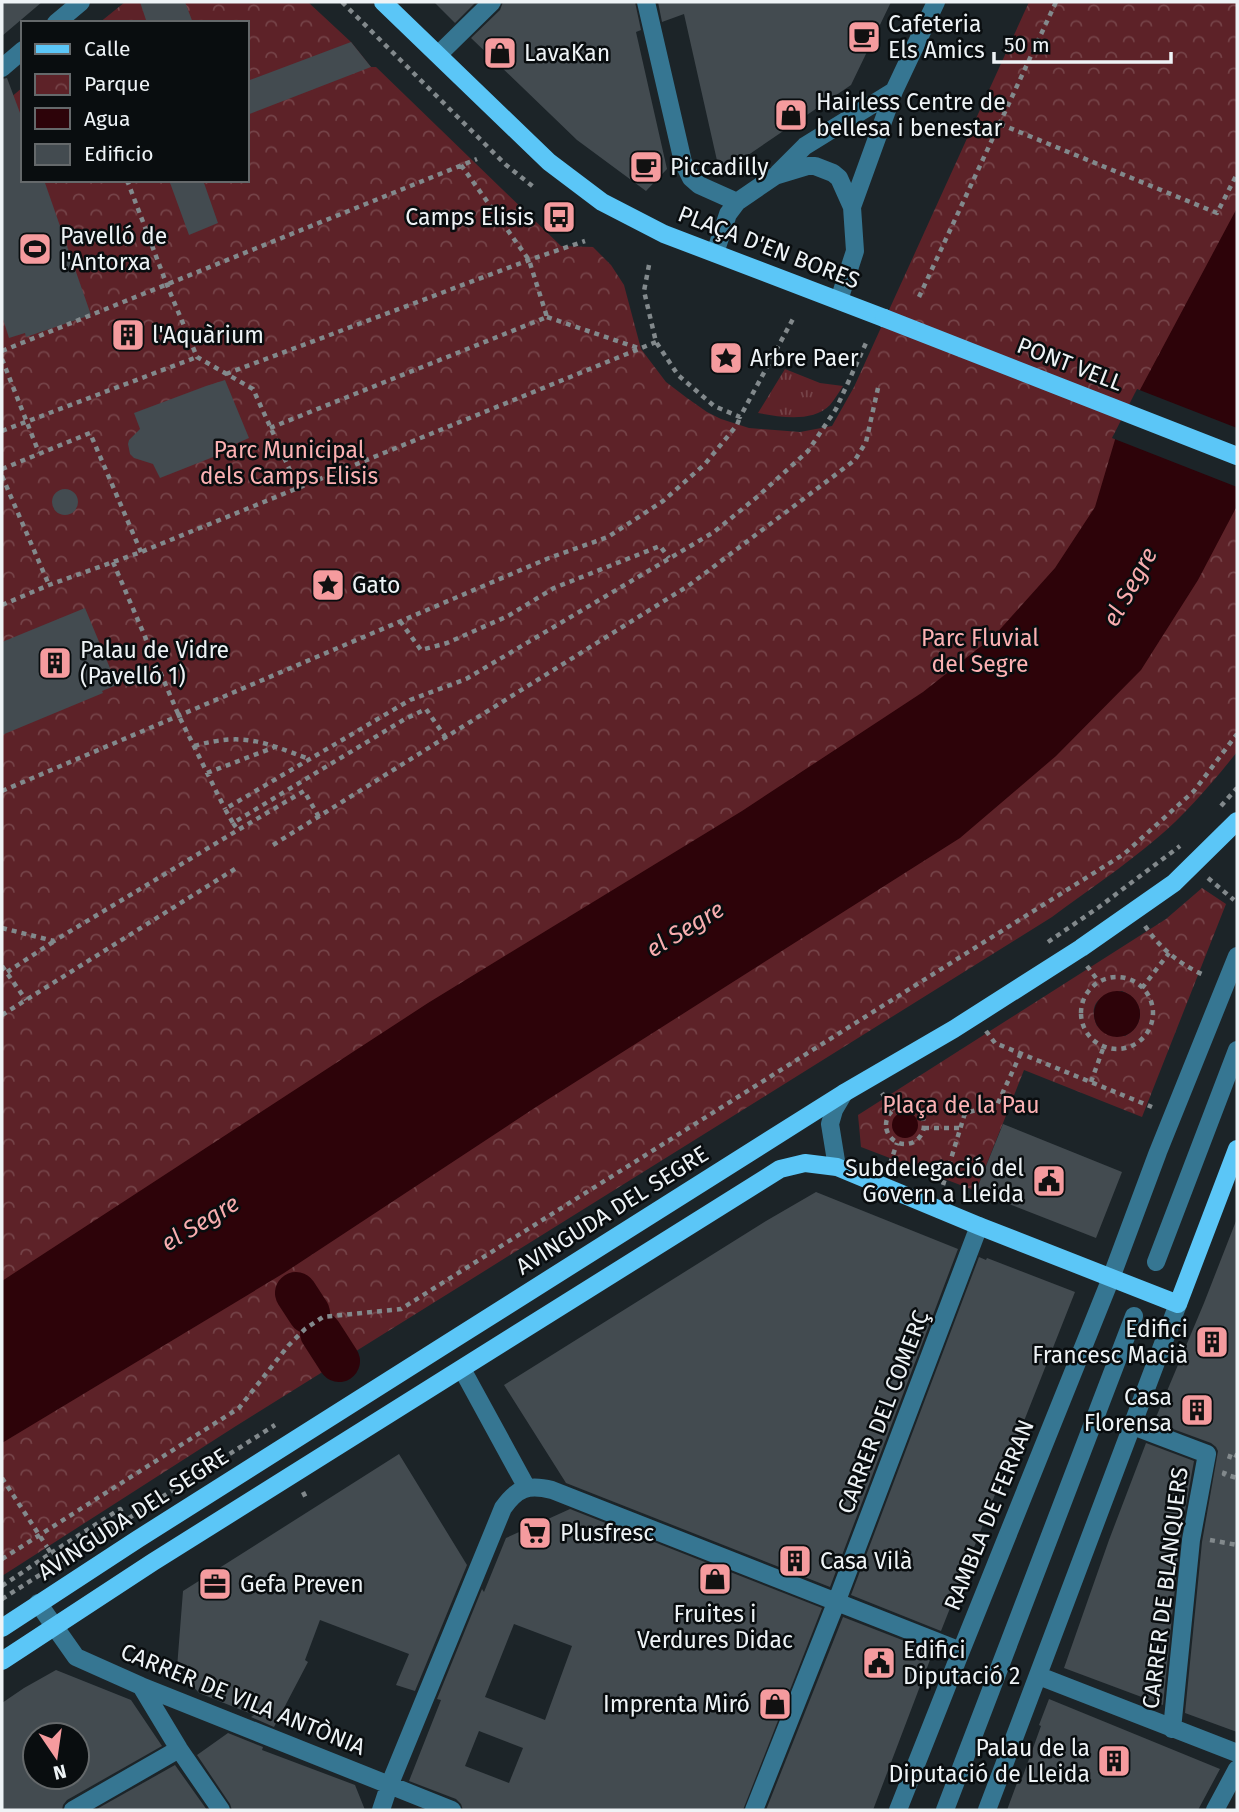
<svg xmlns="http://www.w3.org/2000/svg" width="1239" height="1812" viewBox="0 0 1239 1812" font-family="'Fira Sans',sans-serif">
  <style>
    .grass { fill: url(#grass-tufts) }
    .park { fill: url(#park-crowns); fill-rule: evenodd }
    .water { fill: #2d0309 }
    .pier { fill: #1c2428 }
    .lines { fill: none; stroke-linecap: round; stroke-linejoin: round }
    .river { stroke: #2d0309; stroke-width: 42 }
    .building { fill: #434b50; fill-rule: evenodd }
    .path { stroke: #82898c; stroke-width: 4.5; stroke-dasharray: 5 5; stroke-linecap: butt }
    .minor { stroke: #367692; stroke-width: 18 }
    .major { stroke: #5bc6f7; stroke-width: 18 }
    .path-bridge { stroke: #82898c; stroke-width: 4.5; stroke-dasharray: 5 5; stroke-linecap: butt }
    .major-bridge { stroke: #5bc6f7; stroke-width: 18 }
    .labels { text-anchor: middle; stroke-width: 5; stroke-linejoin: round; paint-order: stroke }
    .poi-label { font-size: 23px; fill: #eef3f6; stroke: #090d0f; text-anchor: start }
    .street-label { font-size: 23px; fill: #eef3f6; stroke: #090d0f }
    .park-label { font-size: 23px; fill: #fcb1b3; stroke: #090d0f }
    .water-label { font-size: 24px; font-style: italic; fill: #f8adaf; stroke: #090d0f }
  </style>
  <defs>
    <pattern id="grass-tufts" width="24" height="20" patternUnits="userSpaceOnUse" patternTransform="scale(1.75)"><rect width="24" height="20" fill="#5d2228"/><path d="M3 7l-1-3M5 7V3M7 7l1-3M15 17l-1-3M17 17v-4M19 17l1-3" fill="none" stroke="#754348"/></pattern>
    <pattern id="park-crowns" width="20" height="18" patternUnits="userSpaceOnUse" patternTransform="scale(1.75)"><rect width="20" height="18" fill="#5d2228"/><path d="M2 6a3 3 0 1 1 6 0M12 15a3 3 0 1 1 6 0" fill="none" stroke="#754348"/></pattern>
  </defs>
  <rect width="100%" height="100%" fill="#1c2428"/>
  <!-- grass -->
  <path class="grass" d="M785 369 820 383 843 386C839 392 835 399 830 405 812 423 780 417 758 413Z"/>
  <!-- park -->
  <path class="park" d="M125 2H308L351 42 371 67H376L561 246 593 247 611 265 624 285 641 349 666 382 687 398 707 412 721 419 749 428 800 432 832 426 854 387 1029 2H1237V752C1213 782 1186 814 1156 839 1123 867 1087 891 1052 917L236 1426 2 1576V105L23 87V180H247V23H99Z
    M1202 888 1226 904 1142 1117 1024 1070 976 1191 861 1147 858 1115 1166 919ZM1122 991C1145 1000 1146 1025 1125 1036L1097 1026C1087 1003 1101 994 1122 991Z"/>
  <!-- water -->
  <path class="water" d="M1237 208V506L1198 580 1141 670 1056 756 960 838 536 1107 284 1273 2 1443V1281L428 1003 742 811 923 692 994 636 1055 568 1095 507 1117 433Z
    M1094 1014a23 23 0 1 1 46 0a23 23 0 1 1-46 0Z
    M892 1125a13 13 0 1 1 26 0a13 13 0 1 1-26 0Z"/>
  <!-- pier -->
  <path class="pier" d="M1137 389 1237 428V487L1112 438Z"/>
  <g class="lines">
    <!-- river -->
    <path class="river" d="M296 1293 309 1313
      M321 1333 339 1361"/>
  </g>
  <!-- building -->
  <path class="building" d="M2 2H42L2 36Z
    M140 2H185L193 23H147Z
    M434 2H476L455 23Z
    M503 2H635L641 30 636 32 667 169 646 191 577 140 471 38 500 10Z
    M658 2H891L851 85 729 168 718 165 684 14 662 22Z
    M351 42 371 67 247 115V81Z
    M7 78 23 121V180H44L91 315 26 337 25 333 9 338 2 316V79Z
    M169 180H203L218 223 189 235Z
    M135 319 143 341 120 350 112 328Z
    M225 380 249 438 233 445 231 450 160 478 153 464 134 458 130 454 128 444 129 440 140 429 134 413 206 386Z
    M52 502a13 13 0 1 1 26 0a13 13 0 1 1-26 0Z
    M85 608 117 685 102 691 103 693 2 735V642Z
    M1003 1124 1122 1172 1096 1238 976 1191Z
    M816 1192 958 1249 830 1587 566 1483 504 1385 766 1221Z
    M1236 1221H1237V1732L1185 1713 1202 1542 1218 1451 1216 1447 1211 1443 1154 1422 1204 1303Z
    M979 1257 986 1260 987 1258 1075 1292 941 1631 851 1595Z
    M1146 1443 1194 1461 1180 1539 1163 1705 1064 1668 1109 1540Z
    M399 1454 467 1565 415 1691 396 1685 409 1654 320 1620 305 1660 308 1662 274 1727 251 1717 254 1715 199 1693 177 1668 183 1591Z
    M570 1509 822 1608 743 1810H463L461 1804 456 1799 409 1781 441 1700 437 1699 482 1589 484 1592 506 1538ZM514 1624 572 1646 545 1720 485 1697ZM479 1731 523 1748 509 1783 465 1766Z
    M843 1617 933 1652 873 1810H766Z
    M56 1670 131 1700 162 1746 67 1800 63 1805 62 1810H2V1703L24 1688ZM35 1735H77V1777H35Z
    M1049 1699 1220 1769 1198 1810H1007L1017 1783 1020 1784 1041 1726 1039 1725Z
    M228 1733 263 1747 262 1750 355 1785 365 1810H232L230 1804 197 1755Z
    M175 1765 207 1810H95Z"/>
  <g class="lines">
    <!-- path -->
    <path class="path" d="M342 2 506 165 536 189
      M1000 124 1217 213 1237 174
      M127 180 167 285 197 357 253 389 298 488
      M649 265 644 291 656 342 678 375 714 406 740 417 794 317
      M919 297 1056 2
      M547 317 641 349
      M2 351 477 159
      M2 359 39 453
      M226 374 529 260 585 241
      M270 428 547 317 529 260 461 165
      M2 431 197 357
      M2 469 90 433 141 552
      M2 476 49 585
      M113 562 179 716 225 809
      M2 605 49 585 141 552 656 342
      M400 621 421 650 447 643 508 616 554 588 660 546 669 558
      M446 738 426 709 405 719 233 823 225 809 410 700 466 679 714 532 757 497 808 451 836 409 866 343
      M194 746C244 732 263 742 309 759
      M207 773 275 747
      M2 791 549 558 608 537 663 501 705 464 737 425 740 417
      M1221 806 1237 788
      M233 823 238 830 304 791 319 817
      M273 845 688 586 855 460 866 442 878 388
      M1208 878 1234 900
      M1145 926C1160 948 1179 964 1204 975
      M2 928 54 941 238 830
      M1048 942 1099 907 1180 846
      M2 966 26 1000
      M1087 966 1099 982
      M7 972 53 942
      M1081 1013a36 36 0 1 1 72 0a36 36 0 1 1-72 0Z
      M1142 988 1169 953
      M2 1015 238 867
      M986 1031 995 1043 1152 1107
      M1091 1082 1104 1046
      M882 1093 894 1110
      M886 1125a19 19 0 1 1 38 0a19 19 0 1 1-38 0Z
      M924 1128H960
      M890 1164 897 1143
      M943 1185 965 1113 997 1105 1021 1053
      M1229 1459 1231 1453 1237 1456
      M1225 1471 1224 1474 1237 1478
      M303 1492 307 1500
      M1210 1540 1237 1545
      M51 1553 120 1509 126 1519
      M2 1559 239 1408 288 1346 305 1329 323 1317 401 1309 1124 854 1194 791 1237 734
      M2 1586 51 1553 47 1547
      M2 1599 275 1425"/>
    <!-- minor -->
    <path class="minor" d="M646 2 683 162 691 178 699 185 737 202
      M56 23 81 2
      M439 54 492 2
      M2 68 23 50
      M778 173 805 146 894 91
      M852 207 894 91 936 2
      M715 253 728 214 737 202 775 176 808 166H815L833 173 839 178 852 207 855 251 839 300
      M837 1167 830 1124 834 1110 844 1093
      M1156 1262 1237 1050
      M462 1369 527 1488
      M1133 1426 1207 1454 1191 1540 1172 1729
      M38 1603 76 1657 141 1686 452 1810
      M1039 1676 1237 1753
      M141 1686 179 1749 221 1810
      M73 1810 179 1749
      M381 1810 389 1786 503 1508C517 1488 528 1484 552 1490L961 1651
      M754 1810 836 1603 979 1226
      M898 1810 961 1651 1111 1278 1158 1152 1237 956
      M945 1810 1134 1316
      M987 1810 1178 1304
      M1215 1810 1237 1769"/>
    <!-- major -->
    <path class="major" d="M383 2 549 162 602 202 664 234 884 318
      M2 1628 138 1539 440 1348 844 1093 954 1029 1081 948 1174 883 1237 821
      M2 1661 153 1562 780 1169 805 1163 837 1167 979 1226 1178 1304 1237 1149"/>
    <!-- path-bridge -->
    <path class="path-bridge" d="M2 1478 47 1547"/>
    <!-- major-bridge -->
    <path class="major-bridge" d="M884 318 1237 456"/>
  </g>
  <!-- icons -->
  <defs>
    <symbol id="cafe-square" viewBox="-11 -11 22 22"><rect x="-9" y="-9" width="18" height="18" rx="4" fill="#f59b9e" stroke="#090d0f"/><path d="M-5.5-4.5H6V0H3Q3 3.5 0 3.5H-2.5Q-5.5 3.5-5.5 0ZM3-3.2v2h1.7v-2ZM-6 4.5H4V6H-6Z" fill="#111"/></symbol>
    <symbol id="shop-square" viewBox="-11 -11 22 22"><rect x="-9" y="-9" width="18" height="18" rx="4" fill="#f59b9e" stroke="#090d0f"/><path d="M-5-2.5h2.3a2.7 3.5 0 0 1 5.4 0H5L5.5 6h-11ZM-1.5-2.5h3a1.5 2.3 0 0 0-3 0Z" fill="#111"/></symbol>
    <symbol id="bus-square" viewBox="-11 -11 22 22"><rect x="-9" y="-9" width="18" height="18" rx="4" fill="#f59b9e" stroke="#090d0f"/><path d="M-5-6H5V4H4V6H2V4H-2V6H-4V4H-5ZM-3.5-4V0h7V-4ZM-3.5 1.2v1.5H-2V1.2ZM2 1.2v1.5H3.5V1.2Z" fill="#111"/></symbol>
    <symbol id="stadium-square" viewBox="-11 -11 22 22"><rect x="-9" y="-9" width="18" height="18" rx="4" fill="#f59b9e" stroke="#090d0f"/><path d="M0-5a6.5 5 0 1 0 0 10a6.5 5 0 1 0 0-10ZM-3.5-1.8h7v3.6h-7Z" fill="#111"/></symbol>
    <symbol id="building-square" viewBox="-11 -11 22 22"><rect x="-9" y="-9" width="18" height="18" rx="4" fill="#f59b9e" stroke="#090d0f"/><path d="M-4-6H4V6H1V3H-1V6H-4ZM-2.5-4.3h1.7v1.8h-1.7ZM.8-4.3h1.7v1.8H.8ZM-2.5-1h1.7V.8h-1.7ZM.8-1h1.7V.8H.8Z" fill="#111"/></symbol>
    <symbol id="sight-square" viewBox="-11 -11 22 22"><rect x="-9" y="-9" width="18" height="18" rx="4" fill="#f59b9e" stroke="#090d0f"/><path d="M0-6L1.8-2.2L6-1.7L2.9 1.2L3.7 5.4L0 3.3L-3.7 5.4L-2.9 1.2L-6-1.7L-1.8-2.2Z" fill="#111"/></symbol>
    <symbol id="civic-square" viewBox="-11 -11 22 22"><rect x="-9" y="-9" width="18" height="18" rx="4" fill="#f59b9e" stroke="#090d0f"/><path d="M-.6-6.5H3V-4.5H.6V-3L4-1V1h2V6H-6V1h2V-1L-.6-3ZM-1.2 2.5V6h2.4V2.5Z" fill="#111"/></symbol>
    <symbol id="supermarket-square" viewBox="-11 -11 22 22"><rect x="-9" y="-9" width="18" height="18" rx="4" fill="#f59b9e" stroke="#090d0f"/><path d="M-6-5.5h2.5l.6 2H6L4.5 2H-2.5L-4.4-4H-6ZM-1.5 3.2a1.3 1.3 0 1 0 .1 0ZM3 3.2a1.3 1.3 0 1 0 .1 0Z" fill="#111"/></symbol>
    <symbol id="office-square" viewBox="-11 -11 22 22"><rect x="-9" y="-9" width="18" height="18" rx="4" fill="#f59b9e" stroke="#090d0f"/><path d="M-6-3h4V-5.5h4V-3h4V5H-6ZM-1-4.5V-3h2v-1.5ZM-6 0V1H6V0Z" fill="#111"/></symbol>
  </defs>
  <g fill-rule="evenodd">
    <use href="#cafe-square" x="845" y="18" width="38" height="38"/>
    <use href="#shop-square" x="481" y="34" width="38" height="38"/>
    <use href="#shop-square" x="772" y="96" width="38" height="38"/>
    <use href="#cafe-square" x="627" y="148" width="38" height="38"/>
    <use href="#bus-square" x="540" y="198" width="38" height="38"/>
    <use href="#stadium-square" x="16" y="230" width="38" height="38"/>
    <use href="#building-square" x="109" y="316" width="38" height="38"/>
    <use href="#sight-square" x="707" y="339" width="38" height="38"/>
    <use href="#sight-square" x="309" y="566" width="38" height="38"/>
    <use href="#building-square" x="36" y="644" width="38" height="38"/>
    <use href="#civic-square" x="1030" y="1162" width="38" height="38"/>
    <use href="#building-square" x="1193" y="1323" width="38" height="38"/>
    <use href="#building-square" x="1178" y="1391" width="38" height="38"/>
    <use href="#supermarket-square" x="516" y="1514" width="38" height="38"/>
    <use href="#building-square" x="776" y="1542" width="38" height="38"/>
    <use href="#shop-square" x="696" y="1560" width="38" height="38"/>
    <use href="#office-square" x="196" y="1565" width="38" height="38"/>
    <use href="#civic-square" x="860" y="1644" width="38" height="38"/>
    <use href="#shop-square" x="756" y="1685" width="38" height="38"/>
    <use href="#building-square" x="1095" y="1742" width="38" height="38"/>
  </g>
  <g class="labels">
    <!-- poi labels -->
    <g class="poi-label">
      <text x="888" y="32">Cafeteria<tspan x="888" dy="26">Els Amics</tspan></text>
      <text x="524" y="61">LavaKan</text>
      <text x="816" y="110">Hairless Centre de<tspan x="816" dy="26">bellesa i benestar</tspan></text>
      <text x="670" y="175">Piccadilly</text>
      <text x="534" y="225" text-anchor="end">Camps Elisis</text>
      <text x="60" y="244">Pavelló de<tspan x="60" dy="26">l'Antorxa</tspan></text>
      <text x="152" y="343">l'Aquàrium</text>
      <text x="750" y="366">Arbre Paer</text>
      <text x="352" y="593">Gato</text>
      <text x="80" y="658">Palau de Vidre<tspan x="80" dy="26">(Pavelló 1)</tspan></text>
      <text x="1024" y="1176" text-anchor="end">Subdelegació del<tspan x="1024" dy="26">Govern a Lleida</tspan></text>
      <text x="1188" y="1337" text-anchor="end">Edifici<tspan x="1188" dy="26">Francesc Macià</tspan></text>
      <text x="1172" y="1405" text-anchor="end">Casa<tspan x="1172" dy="26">Florensa</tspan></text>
      <text x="560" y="1541">Plusfresc</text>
      <text x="820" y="1569">Casa Vilà</text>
      <text x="240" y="1592">Gefa Preven</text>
      <text x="715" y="1622" text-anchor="middle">Fruites i<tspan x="715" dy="26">Verdures Didac</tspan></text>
      <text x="903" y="1658">Edifici<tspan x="903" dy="26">Diputació 2</tspan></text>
      <text x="750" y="1712" text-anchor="end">Imprenta Miró</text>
      <text x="1090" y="1756" text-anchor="end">Palau de la<tspan x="1090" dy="26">Diputació de Lleida</tspan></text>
    </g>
    <!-- street labels -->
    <g class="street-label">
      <text transform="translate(769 247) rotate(21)" y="8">PLAÇA D'EN BORES</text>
      <text transform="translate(1070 364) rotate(21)" y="8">PONT VELL</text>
      <text transform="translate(612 1210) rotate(-32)" y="8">AVINGUDA DEL SEGRE</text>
      <text transform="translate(883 1412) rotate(-69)" y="8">CARRER DEL COMERÇ</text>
      <text transform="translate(133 1514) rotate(-33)" y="8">AVINGUDA DEL SEGRE</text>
      <text transform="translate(989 1515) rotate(-68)" y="8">RAMBLA DE FERRAN</text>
      <text transform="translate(1165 1588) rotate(-83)" y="8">CARRER DE BLANQUERS</text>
      <text transform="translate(243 1699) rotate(22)" y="8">CARRER DE VILA ANTÒNIA</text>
    </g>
    <!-- park labels -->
    <g class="park-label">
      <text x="289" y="458">Parc Municipal<tspan x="289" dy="26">dels Camps Elisis</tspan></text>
      <text x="980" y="646">Parc Fluvial<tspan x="980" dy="26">del Segre</tspan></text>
      <text x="961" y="1113">Plaça de la Pau</text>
    </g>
    <!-- water labels -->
    <g class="water-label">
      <text transform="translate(1130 587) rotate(-61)" y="8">el Segre</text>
      <text transform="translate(685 929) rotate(-31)" y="8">el Segre</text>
      <text transform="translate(200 1223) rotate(-31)" y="8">el Segre</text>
    </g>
  </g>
  <!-- border -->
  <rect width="1239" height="1812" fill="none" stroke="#eef3f6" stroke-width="7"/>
  <!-- legend -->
  <rect x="21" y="21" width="228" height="161" fill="#090d0f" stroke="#65696b" stroke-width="2"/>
  <rect x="35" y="44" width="35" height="10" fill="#5bc6f7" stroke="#65696b" stroke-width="2"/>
  <text x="84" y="56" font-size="21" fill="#eef3f6">Calle</text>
  <rect x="35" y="74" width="35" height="21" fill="url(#park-crowns)" stroke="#65696b" stroke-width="2"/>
  <text x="84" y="91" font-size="21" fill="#eef3f6">Parque</text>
  <rect x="35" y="108" width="35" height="21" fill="#2d0309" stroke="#65696b" stroke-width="2"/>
  <text x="84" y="126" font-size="21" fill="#eef3f6">Agua</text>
  <rect x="35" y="144" width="35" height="21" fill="#434b50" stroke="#65696b" stroke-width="2"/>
  <text x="84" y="161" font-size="21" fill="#eef3f6">Edificio</text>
  <!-- north arrow -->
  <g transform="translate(56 1756) rotate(167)"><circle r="33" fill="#090d0f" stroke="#65696b" stroke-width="2"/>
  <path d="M0-5L12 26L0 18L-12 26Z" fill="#f59b9e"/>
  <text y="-10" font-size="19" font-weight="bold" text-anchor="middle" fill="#eef3f6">N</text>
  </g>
  <!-- scale -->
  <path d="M994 52v10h177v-10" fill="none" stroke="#eef3f6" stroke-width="3.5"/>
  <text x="1004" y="52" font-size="21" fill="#eef3f6" stroke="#090d0f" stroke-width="5" paint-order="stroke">50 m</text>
</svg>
